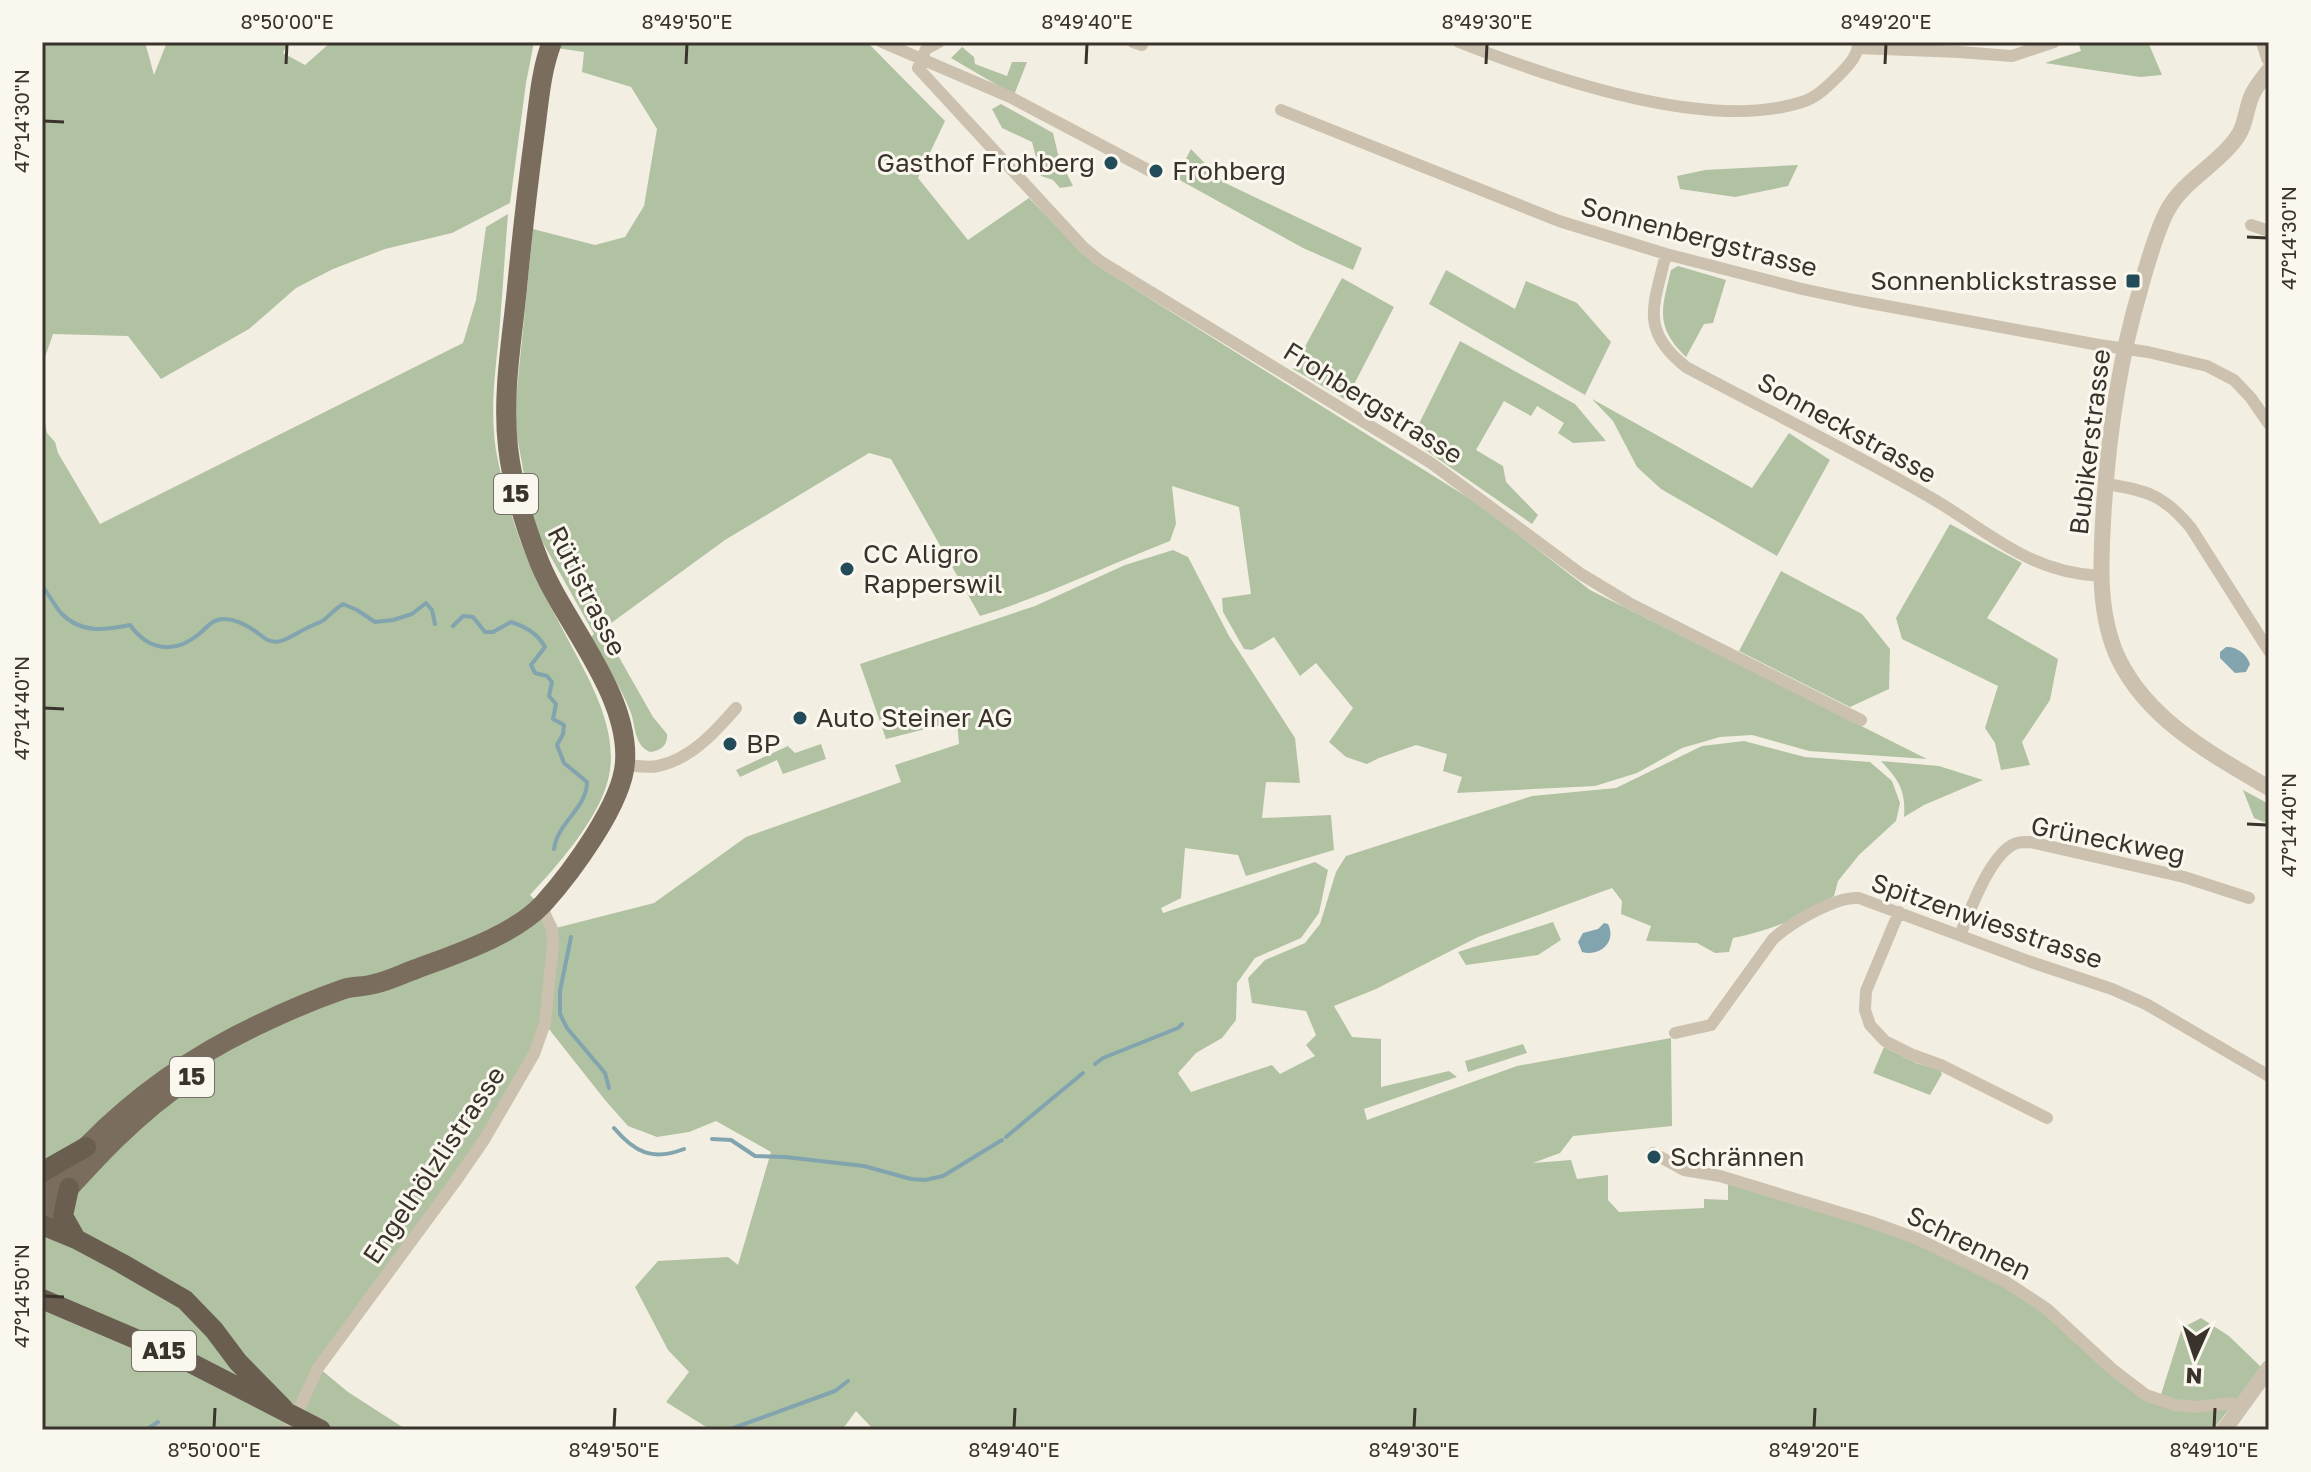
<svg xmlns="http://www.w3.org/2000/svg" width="2311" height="1472" viewBox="0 0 2311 1472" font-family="'Golos Text',sans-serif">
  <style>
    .green { fill: #b1c2a2 }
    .water { fill: #82a4af }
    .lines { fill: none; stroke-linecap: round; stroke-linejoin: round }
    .stream { stroke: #82a4af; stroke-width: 4 }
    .minor { stroke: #cbc1ae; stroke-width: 12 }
    .tertiary { stroke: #cbc1ae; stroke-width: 16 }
    .primary { stroke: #7b6d5e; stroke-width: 20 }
    .trunk { stroke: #6a5e50; stroke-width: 20 }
    .ticks { fill: none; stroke: #3a332c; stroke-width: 3 }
    .poi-dot { fill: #234c5a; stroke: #faf7ee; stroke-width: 3 }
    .labels { text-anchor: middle; stroke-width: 6; stroke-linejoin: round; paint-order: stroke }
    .shield { fill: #faf7ee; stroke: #746e66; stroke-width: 2 }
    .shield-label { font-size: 24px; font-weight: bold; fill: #3a332c }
    .poi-label { font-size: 26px; fill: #3a332c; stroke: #faf7ee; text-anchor: start }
    .street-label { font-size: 26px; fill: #3a332c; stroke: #faf7ee }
    .neatline { fill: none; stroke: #3a332c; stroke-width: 3 }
    .ticks-label { font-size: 20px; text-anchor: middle; fill: #3a332c }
  </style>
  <rect width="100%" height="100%" fill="#f3eee2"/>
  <!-- green -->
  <path class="green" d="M42 42H145L154 75 167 42H288L283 53 305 65 331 42H534L526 83 510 203 452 233 385 249 333 269 296 288 249 329 161 379 128 336 53 334 42 366Z
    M552 42H867L945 121 918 178 968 240 1029 198 1093 263 1480 505 1590 590 1927 759 1809 751 1752 735 1720 737 1682 748 1637 773 1595 786 1457 793 1462 777 1443 771 1447 754 1416 745 1379 758 1367 764 1346 757 1329 742 1353 708 1316 663 1300 676 1274 637 1252 650 1244 649 1223 612 1222 598 1251 594 1239 507 1172 486 1176 524 1170 541C1106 566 1045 596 980 616L891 459 869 453 725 540 603 629 653 717 667 734C668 746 660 751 650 752 634 745 636 728 631 713 621 687 605 662 590 638L594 634 533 525 514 419 533 229 595 245 625 237 644 206 657 129 631 87 582 72 584 52 550 47Z
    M2078 42H2148L2162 75 2140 77 2045 63 2081 51Z
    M962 47 974 57 975 64 1007 76 1012 62H1027L1014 95 951 58Z
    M1001 104 1053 133 1059 158 1073 186 1060 188 1053 180 1041 176 1032 142 1002 128 992 109Z
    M1191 149 1223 182 1362 248 1353 270 1303 248 1176 178Z
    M1798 165 1788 186 1735 197 1680 189 1677 176 1705 170Z
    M508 214C505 250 503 287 500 323 497 360 491 395 494 432 495 454 502 477 507 498 518 546 542 589 564 632 587 676 621 729 608 780 598 820 557 866 530 895L541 906 552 929 654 903 746 837 901 782 895 765 959 744 957 721 886 739 860 664 1035 606 1125 565 1173 550 1188 557 1229 636 1295 738 1300 783 1266 782 1262 818 1331 815 1334 850 1246 876 1238 855 1185 848 1181 898 1161 908 1163 913 1315 862 1328 870 1319 913 1301 938 1255 958 1237 983 1236 1020 1222 1038 1196 1053 1178 1073 1191 1092 1272 1065 1280 1074 1315 1056 1306 1045 1316 1035 1306 1011 1252 1003 1248 978 1265 960 1305 943 1320 924 1336 872 1346 856 1532 796 1616 788 1702 746 1744 741 1805 757 1870 762 1892 781 1900 803 1896 821 1859 855 1838 881 1834 896C1801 918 1772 930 1733 938L1729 952 1715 953 1697 943 1646 941 1651 926 1621 914 1622 901 1612 888 1478 937 1376 989 1334 1006 1352 1037 1381 1039V1087L1449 1071 1457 1077 1364 1109 1367 1120 1517 1066 1671 1038 1672 1126 1573 1136 1560 1153 1533 1163 1571 1160 1577 1179 1608 1175V1200L1619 1212 1704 1208V1199L1728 1200V1180L1916 1241 2023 1296 2144 1398 2229 1409 2213 1430H874L856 1411 842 1430H711L666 1402 689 1372 668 1350 635 1287 658 1261 728 1257 738 1265 771 1152 716 1121 689 1132 657 1137 628 1126 605 1100 545 1024 505 1104 319 1368 348 1392 407 1430H42V407L47 433 55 442 58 453 100 524 463 343 476 300 486 227Z
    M1678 266 1726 280 1713 323 1704 324 1686 357C1654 326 1662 308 1671 270Z
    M1446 270 1515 309 1526 281 1577 303 1611 342 1585 395 1429 304Z
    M1342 278 1394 307 1346 400 1293 369Z
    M1460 341 1575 404 1606 441 1573 443 1558 433 1564 423 1537 406 1531 416 1504 401 1476 450 1503 466 1506 482 1538 515 1532 524 1411 440Z
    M1592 399 1752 488 1789 433 1830 460 1777 556 1661 489 1637 467 1613 421Z
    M1950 524 2022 563 1987 618 2058 659 2050 700 2022 742 2030 765 2001 770 1995 743 1985 728 1998 686 1902 639 1896 618Z
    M1781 571 1862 614 1890 649 1889 689 1850 707 1739 651Z
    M821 744 826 759 783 774 777 760 740 777 736 770 788 746 795 753Z
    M1881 761 1939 766 1983 780 1924 805 1904 817C1906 791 1899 780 1881 761Z
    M2243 790 2269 804V824L2254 818Z
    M1553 922 1561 940 1538 955 1466 965 1458 952Z
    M1523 1044 1527 1053 1468 1072 1465 1061Z
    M1884 1047 1916 1063 1940 1070 1942 1074 1930 1095 1873 1073Z
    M2201 1318 2229 1336 2261 1367 2240 1408 2159 1401 2182 1328Z"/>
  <!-- water -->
  <path class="water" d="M2226 647C2236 646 2247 654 2250 664L2246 672 2235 673 2220 658V652Z
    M1604 923 1608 924C1617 942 1600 957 1582 952L1578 942 1583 933 1598 929Z"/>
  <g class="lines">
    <!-- stream -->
    <path class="stream" d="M42 586C49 594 54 605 61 613 81 634 105 630 130 625 148 650 174 655 199 634 207 628 211 619 224 619 239 619 252 628 263 637 278 649 292 635 307 628 312 625 319 623 324 620 331 614 335 609 343 604L357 610 375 622 393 620 412 614 426 603 432 610 435 624
      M453 626 463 616 473 617 485 632H493L511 622C524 626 538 634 545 647L531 665 535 673 547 676 552 682 549 696 556 704 553 719 564 725 563 734 557 745 564 763 587 782C587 808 557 823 554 849
      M571 937 560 991V1014L567 1028 605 1073 609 1088
      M1095 1064 1103 1058 1178 1028 1182 1024
      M614 1128C635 1153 653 1161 684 1149
      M1006 1137 1083 1073
      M712 1139 731 1140 755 1156 785 1157 864 1166 911 1179 925 1180 943 1176 1002 1140
      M146 1430 158 1422
      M728 1430 835 1391 848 1381"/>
    <!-- minor -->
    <path class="minor" d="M882 42 1010 97 1154 173
      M939 42 926 49 918 68 1084 248 1100 261 1431 463 1581 574 1629 603 1861 720
      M1133 42 1142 45
      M1459 42C1548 77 1708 133 1802 102 1816 98 1827 87 1837 77 1846 68 1859 56 1858 42
      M1858 48 1959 52 2012 56 2054 42
      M1281 110 1559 221 1666 254 1802 289 1854 300 2099 345 2148 352 2207 366 2234 380 2251 398 2269 424
      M2251 225 2269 231
      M1666 254C1654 305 1639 330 1686 367 1766 410 1849 450 1928 496 1989 531 2026 572 2101 576
      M2106 484C2146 490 2164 495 2191 528L2269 651
      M626 765C636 766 648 768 658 766 691 759 715 732 736 708
      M1899 912 1866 991 1865 1010 1870 1025 1885 1041 1913 1055 1943 1066 2047 1118
      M1960 935C1970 911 1991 851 2017 843 2020 842 2027 842 2030 842L2184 877 2249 898
      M1675 1033 1711 1025 1773 939C1791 923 1835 896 1859 898L2031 962 2112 989 2146 1004 2269 1076
      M1653 1153 1684 1170 1720 1176 1871 1222 1918 1239 2006 1282 2026 1295 2047 1309 2112 1369 2146 1395 2175 1405 2195 1407 2232 1403 2240 1408
      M289 1430 318 1368 455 1182 484 1140 534 1054 545 1023 553 944 552 929 541 906"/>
    <!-- tertiary -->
    <path class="tertiary" d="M2264 42 2269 58
      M2269 70C2263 78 2256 86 2252 95 2245 111 2246 127 2235 140 2215 167 2180 182 2165 215 2154 239 2147 264 2140 290 2119 361 2109 431 2104 505 2101 556 2096 612 2119 660 2150 722 2212 754 2269 788
      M2224 1430 2269 1368"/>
    <!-- primary -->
    <path class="primary" d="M42 1195C58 1179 72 1161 88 1145 137 1095 196 1054 260 1024 287 1011 315 999 344 989 353 986 364 987 374 984 388 981 402 974 416 969 456 954 514 935 543 904 571 873 623 803 625 762 630 692 560 619 537 556 523 520 512 484 508 447 502 394 512 340 517 288 522 236 528 183 535 131 539 101 541 70 552 42
      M42 1218C87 1168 133 1115 190 1078"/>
    <!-- trunk -->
    <path class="trunk" d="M42 1172 86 1147
      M69 1188 63 1216 76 1239
      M42 1225 76 1239 121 1263 185 1300 214 1330 238 1362 284 1409
      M42 1299 185 1360 321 1430"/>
  </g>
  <!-- ticks -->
  <path class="ticks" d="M286 64 287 44M686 64 687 44M1086 64 1087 44M1486 64 1487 44M1885 64 1886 44M44 121 64 122M2247 237 2267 238M44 708 64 709M2247 824 2267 825M44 1296 64 1297M214 1428 215 1408M614 1428 615 1408M1014 1428 1015 1408M1414 1428 1415 1408M1814 1428 1815 1408M2214 1428 2215 1408"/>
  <!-- markers -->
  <g class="poi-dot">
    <circle cx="1111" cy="163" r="8"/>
    <circle cx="1156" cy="171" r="8"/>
    <rect x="2125" y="273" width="16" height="16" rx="4"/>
    <circle cx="847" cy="569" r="8"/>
    <circle cx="800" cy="718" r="8"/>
    <circle cx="730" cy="744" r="8"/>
    <circle cx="1654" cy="1157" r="8"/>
  </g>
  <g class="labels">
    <!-- shield labels -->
    <g class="shield">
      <rect x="494" y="474" width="44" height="40" rx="6"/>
      <rect x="170" y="1057" width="44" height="40" rx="6"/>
      <rect x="132" y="1331" width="64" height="40" rx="6"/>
    </g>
    <g class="shield-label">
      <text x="516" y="502">15</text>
      <text x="192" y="1085">15</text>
      <text x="164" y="1359">A15</text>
    </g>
    <!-- poi labels -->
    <g class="poi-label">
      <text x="1095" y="172" text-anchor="end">Gasthof Frohberg</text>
      <text x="1172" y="180">Frohberg</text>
      <text x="2117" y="290" text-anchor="end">Sonnenblickstrasse</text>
      <text x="863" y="563">CC Aligro<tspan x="863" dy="30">Rapperswil</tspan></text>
      <text x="816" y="727">Auto Steiner AG</text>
      <text x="746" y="753">BP</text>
      <text x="1670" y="1166">Schrännen</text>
    </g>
    <!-- street labels -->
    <g class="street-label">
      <text transform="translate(1699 237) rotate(15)" y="9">Sonnenbergstrasse</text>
      <text transform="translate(1373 403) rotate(32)" y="9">Frohbergstrasse</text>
      <text transform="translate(1847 428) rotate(29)" y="9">Sonneckstrasse</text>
      <text transform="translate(2090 442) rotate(-83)" y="9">Bubikerstrasse</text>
      <text transform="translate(587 591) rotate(63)" y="9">Rütistrasse</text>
      <text transform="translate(2108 840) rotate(11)" y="9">Grüneckweg</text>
      <text transform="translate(1987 921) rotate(19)" y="9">Spitzenwiesstrasse</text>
      <text transform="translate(434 1165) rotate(-56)" y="9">Engelhölzlistrasse</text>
      <text transform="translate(1969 1243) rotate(26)" y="9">Schrennen</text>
    </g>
  </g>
  <!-- border -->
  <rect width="2311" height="1472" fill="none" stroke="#faf7ee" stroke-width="88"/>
  <!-- north arrow -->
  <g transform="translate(2195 1356) rotate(183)" stroke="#faf7ee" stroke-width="6" paint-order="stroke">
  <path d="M0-6L14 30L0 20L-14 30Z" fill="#3a332c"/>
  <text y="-12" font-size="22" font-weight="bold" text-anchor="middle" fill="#3a332c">N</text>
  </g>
  <rect x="44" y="44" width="2223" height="1384" class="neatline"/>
  <g class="ticks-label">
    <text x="287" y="29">8°50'00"E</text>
    <text x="687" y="29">8°49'50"E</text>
    <text x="1087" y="29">8°49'40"E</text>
    <text x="1487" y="29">8°49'30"E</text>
    <text x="1886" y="29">8°49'20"E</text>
    <text transform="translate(22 121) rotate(-90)" y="7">47°14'30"N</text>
    <text transform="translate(2289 238) rotate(-90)" y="7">47°14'30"N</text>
    <text transform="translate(22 708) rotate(-90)" y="7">47°14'40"N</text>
    <text transform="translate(2289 825) rotate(-90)" y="7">47°14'40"N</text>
    <text transform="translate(22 1296) rotate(-90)" y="7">47°14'50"N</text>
    <text x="214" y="1457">8°50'00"E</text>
    <text x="614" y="1457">8°49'50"E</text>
    <text x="1014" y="1457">8°49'40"E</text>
    <text x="1414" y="1457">8°49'30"E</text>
    <text x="1814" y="1457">8°49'20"E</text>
    <text x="2214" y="1457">8°49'10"E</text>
  </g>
</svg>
